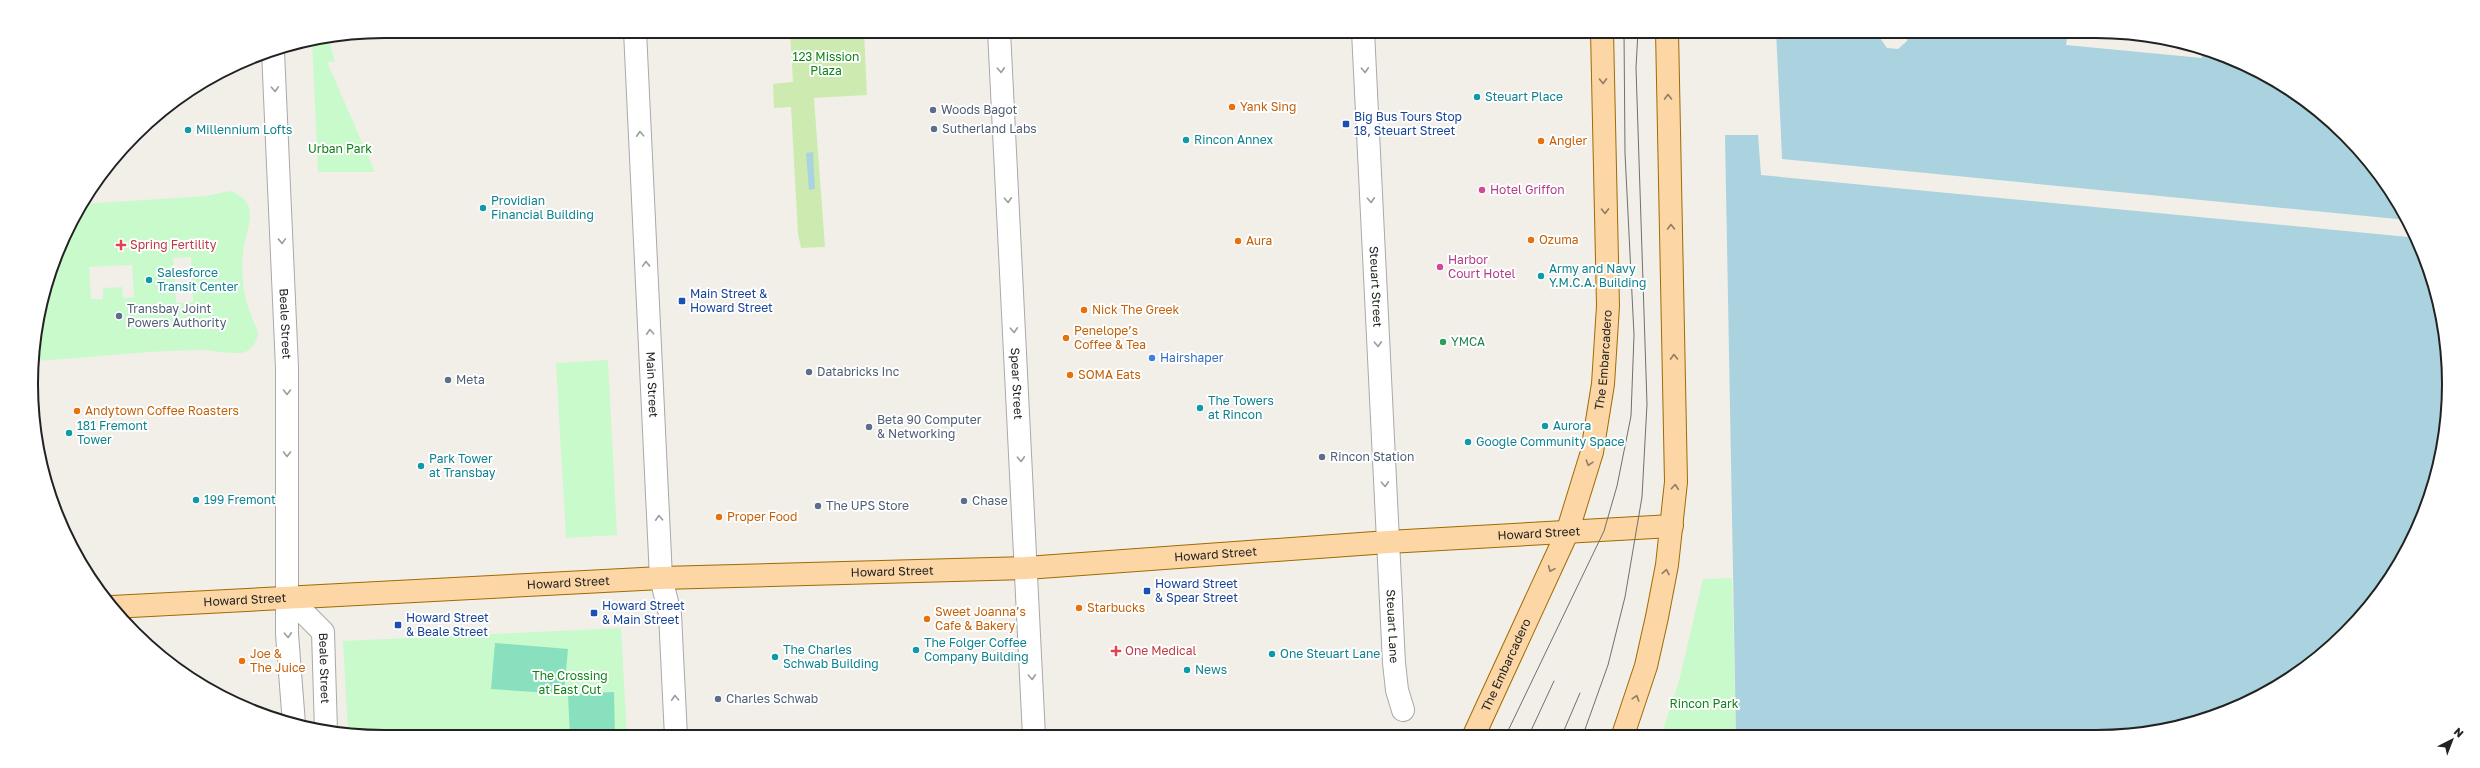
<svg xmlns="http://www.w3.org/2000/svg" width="2480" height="768" viewBox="0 0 2480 768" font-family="'Golos Text',sans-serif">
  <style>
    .grass { fill: #cdebb0 }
    .park { fill: #c8facc; fill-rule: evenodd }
    .pitch { fill: #88e0be }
    .water { fill: #aad3df }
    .pier { fill: #f2efe9 }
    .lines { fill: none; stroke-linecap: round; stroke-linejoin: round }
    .minor-casing { stroke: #a9a9a9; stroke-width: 24 }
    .major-casing { stroke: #a06b00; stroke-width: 24 }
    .minor { stroke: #fff; stroke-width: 22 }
    .major { stroke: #fcd6a4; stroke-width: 22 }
    .tram { stroke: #707070; stroke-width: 1 }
    .oneway { stroke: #9c9c9c }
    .oneway2 { stroke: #8f7c63 }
    .culture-dot { fill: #0f9aa8; stroke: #fff; stroke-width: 1.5 }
    .food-dot { fill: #e8710a; stroke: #fff; stroke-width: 1.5 }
    .service-dot { fill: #5c6f8a; stroke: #fff; stroke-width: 1.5 }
    .transit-dot { fill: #1a4fb4; stroke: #fff; stroke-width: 1.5 }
    .hotel-dot { fill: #d1479c; stroke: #fff; stroke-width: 1.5 }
    .health-dot { fill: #e0444e; stroke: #fff; stroke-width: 1.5 }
    .leisure-dot { fill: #2e9e5b; stroke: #fff; stroke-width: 1.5 }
    .shop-dot { fill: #3f7fe0; stroke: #fff; stroke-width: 1.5 }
    .labels { text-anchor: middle; stroke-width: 4; stroke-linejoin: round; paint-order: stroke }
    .park-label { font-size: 12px; fill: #0c8416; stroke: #fff }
    .culture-label { font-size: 12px; fill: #0d838f; stroke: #fff; text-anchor: start }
    .food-label { font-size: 12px; fill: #c56008; stroke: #fff; text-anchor: start }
    .service-label { font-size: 12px; fill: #4e5e75; stroke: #fff; text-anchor: start }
    .transit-label { font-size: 12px; fill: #164399; stroke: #fff; text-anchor: start }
    .hotel-label { font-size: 12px; fill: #b23c85; stroke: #fff; text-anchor: start }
    .health-label { font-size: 12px; fill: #be3a42; stroke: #fff; text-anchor: start }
    .street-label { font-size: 12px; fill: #222; stroke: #fff }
    .leisure-label { font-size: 12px; fill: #27864d; stroke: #fff; text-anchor: start }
    .shop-label { font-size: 12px; fill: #366cbe; stroke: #fff; text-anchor: start }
    .rim { fill: none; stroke: #222; stroke-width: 2 }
  </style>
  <rect width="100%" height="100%" fill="#f2efe9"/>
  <!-- grass -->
  <path class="grass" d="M790 31H864L867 95 814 98 825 247 801 248 798 234 791 107 774 108 773 84 793 82Z"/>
  <!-- park -->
  <path class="park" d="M328 37 335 62H327L375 172H318L312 39Z
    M230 191C264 203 245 228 243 253 241 273 243 296 251 315 253 323 260 330 257 338 255 346 248 353 240 353 225 354 209 349 194 350 141 351 87 358 33 361L34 338 68 228 82 204 206 196ZM191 257 193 302 176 303 173 258ZM132 265 134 297 123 298 122 287 103 288V299H91L89 267Z
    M608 360 617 535 566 538 556 363Z
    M1732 578 1736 735H1661L1679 681 1703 579Z
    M621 628 627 737H384L348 733 343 641Z"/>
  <!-- pitch -->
  <path class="pitch" d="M495 643 568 649 564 694 491 689Z
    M614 692 615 737H570L568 694Z"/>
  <!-- water -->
  <path class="water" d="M1776 31H2096L2165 38 2231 58 2292 91 2346 135 2390 188 2422 249 2442 315 2449 384 2442 453 2402 560 2329 649 2252 701 2142 734 1736 735 1725 135H1781Z
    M813 152 815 189 809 190 806 153Z"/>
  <!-- pier -->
  <path class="pier" d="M1880 31H1908L1907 41 1898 49 1887 48 1880 38Z
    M2068 31H2096L2165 38 2202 49V58L2066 45Z
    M1758 134 1781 135 1782 159 2407 220 2421 247 2415 245 2408 237 1761 175Z"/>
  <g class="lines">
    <defs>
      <g id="minor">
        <path id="s1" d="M635 31 661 578 670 614 676 737"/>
        <path id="s2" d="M999 31 1034 736"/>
        <path id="s3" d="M1363 31 1394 663 1397 690 1403 710"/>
        <path id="s4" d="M273 51 287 368V634L294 724"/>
        <path id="s5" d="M287 596 323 632 326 731"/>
      </g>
      <g id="major">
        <path id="s6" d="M112 607 661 578 1026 568 1388 542 1672 526"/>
        <path id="s7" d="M1474 735 1567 533 1592 452 1603 384 1608 306 1602 31"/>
        <path d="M1623 735 1646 666 1657 617 1667 565 1676 482 1667 31"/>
      </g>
    </defs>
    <!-- minor casing -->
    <use href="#minor" class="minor-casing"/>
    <!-- major casing -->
    <use href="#major" class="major-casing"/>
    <!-- minor -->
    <use href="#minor" class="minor"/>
    <!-- major -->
    <use href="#major" class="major"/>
    <!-- tram -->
    <path class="tram" d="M1506 735 1604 531 1617 486 1631 416 1634 335 1625 153 1624 31
      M1529 735 1554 681
      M1562 735 1580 693
      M1583 735 1608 665 1625 597 1642 497 1647 404 1636 68 1638 31"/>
  </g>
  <!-- one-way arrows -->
  <defs><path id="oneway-chevron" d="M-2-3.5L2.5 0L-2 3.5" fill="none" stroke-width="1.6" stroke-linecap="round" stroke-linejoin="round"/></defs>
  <g class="oneway">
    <use href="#oneway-chevron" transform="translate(1001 70) rotate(87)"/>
    <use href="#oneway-chevron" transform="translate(1365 70) rotate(87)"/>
    <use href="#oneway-chevron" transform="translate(275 89) rotate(87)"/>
    <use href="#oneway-chevron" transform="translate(640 134) rotate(-93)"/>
    <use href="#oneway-chevron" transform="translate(1008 200) rotate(87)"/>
    <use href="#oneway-chevron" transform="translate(1371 200) rotate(87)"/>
    <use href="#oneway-chevron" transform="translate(282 241) rotate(88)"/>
    <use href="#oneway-chevron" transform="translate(646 264) rotate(-92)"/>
    <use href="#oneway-chevron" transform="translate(1014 330) rotate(87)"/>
    <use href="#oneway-chevron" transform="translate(650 332) rotate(-93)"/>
    <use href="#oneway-chevron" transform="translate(1378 344) rotate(87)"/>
    <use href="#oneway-chevron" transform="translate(287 392) rotate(90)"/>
    <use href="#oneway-chevron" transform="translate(287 454) rotate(90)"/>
    <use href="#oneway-chevron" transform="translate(1021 459) rotate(87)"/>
    <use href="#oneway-chevron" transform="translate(1385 484) rotate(87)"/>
    <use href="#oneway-chevron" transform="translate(659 518) rotate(-93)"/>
    <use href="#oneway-chevron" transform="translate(288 635) rotate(87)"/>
    <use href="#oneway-chevron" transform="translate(1032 677) rotate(87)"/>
    <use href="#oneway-chevron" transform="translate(675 698) rotate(-93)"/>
  </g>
  <g class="oneway2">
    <use href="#oneway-chevron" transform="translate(1603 81) rotate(89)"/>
    <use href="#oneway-chevron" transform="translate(1668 97) rotate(-91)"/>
    <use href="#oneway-chevron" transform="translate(1605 211) rotate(89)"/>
    <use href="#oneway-chevron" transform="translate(1671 227) rotate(-91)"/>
    <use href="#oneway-chevron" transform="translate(1674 357) rotate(-91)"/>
    <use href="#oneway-chevron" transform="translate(1589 463) rotate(107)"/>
    <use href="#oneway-chevron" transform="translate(1675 487) rotate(-85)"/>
    <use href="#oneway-chevron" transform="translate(1551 569) rotate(114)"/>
    <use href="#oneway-chevron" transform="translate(1666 572) rotate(-79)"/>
    <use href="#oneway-chevron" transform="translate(1636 698) rotate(-73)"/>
  </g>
  <!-- markers -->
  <g class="culture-dot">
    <circle cx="1477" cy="97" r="4"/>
    <circle cx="188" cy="130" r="4"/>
    <circle cx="1186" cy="140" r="4"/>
    <circle cx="483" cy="208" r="4"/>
    <circle cx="1541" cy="276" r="4"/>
    <circle cx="149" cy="280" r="4"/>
    <circle cx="1200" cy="408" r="4"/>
    <circle cx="1545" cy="426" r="4"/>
    <circle cx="69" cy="433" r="4"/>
    <circle cx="1468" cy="442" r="4"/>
    <circle cx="421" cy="466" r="4"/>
    <circle cx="196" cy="500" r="4"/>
    <circle cx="916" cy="650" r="4"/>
    <circle cx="1272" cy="654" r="4"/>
    <circle cx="775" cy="657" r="4"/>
    <circle cx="1187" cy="670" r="4"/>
  </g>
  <g class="food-dot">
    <circle cx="1232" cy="107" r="4"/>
    <circle cx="1541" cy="141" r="4"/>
    <circle cx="1531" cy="240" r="4"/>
    <circle cx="1238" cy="241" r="4"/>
    <circle cx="1084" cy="310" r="4"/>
    <circle cx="1066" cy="338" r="4"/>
    <circle cx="1070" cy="375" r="4"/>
    <circle cx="77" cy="411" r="4"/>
    <circle cx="719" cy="517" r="4"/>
    <circle cx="1079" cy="608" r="4"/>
    <circle cx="927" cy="619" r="4"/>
    <circle cx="242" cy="661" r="4"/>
  </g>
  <g class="service-dot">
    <circle cx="933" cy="110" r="4"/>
    <circle cx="934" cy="129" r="4"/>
    <circle cx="119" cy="316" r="4"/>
    <circle cx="809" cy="372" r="4"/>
    <circle cx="448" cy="380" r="4"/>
    <circle cx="869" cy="427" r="4"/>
    <circle cx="1322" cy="457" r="4"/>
    <circle cx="964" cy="501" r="4"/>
    <circle cx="818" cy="506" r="4"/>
    <circle cx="718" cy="699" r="4"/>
  </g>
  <g class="transit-dot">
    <rect x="1342" y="120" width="8" height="8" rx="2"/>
    <rect x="678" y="297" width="8" height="8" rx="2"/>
    <rect x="1143" y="587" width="8" height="8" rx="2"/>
    <rect x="590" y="609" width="8" height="8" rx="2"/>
    <rect x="394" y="621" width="8" height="8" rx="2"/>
  </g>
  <g class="hotel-dot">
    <circle cx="1482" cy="190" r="4"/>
    <circle cx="1440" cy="267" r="4"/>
  </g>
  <g class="health-dot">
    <path d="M119 239h4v4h4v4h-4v4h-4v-4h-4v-4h4z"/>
    <path d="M1114 645h4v4h4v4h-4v4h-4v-4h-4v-4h4z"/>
  </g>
  <circle class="leisure-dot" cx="1443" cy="342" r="4"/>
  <circle class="shop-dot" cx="1152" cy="358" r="4"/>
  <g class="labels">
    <!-- park labels -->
    <g class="park-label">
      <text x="826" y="61">123 Mission<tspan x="826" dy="14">Plaza</tspan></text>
      <text x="340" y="153">Urban Park</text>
      <text x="570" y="680">The Crossing<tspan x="570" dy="14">at East Cut</tspan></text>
      <text x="1704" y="708">Rincon Park</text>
    </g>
    <!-- culture labels -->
    <g class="culture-label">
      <text x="1485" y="101">Steuart Place</text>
      <text x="196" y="134">Millennium Lofts</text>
      <text x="1194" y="144">Rincon Annex</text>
      <text x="491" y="205">Providian<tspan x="491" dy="14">Financial Building</tspan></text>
      <text x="1549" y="273">Army and Navy<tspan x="1549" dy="14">Y.M.C.A. Building</tspan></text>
      <text x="157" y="277">Salesforce<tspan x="157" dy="14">Transit Center</tspan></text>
      <text x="1208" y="405">The Towers<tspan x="1208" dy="14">at Rincon</tspan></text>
      <text x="77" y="430">181 Fremont<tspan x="77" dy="14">Tower</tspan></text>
      <text x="1553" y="430">Aurora</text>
      <text x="1476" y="446">Google Community Space</text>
      <text x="429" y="463">Park Tower<tspan x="429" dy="14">at Transbay</tspan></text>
      <text x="204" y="504">199 Fremont</text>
      <text x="924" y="647">The Folger Coffee<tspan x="924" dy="14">Company Building</tspan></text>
      <text x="783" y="654">The Charles<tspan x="783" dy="14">Schwab Building</tspan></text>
      <text x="1280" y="658">One Steuart Lane</text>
      <text x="1195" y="674">News</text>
    </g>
    <!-- food labels -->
    <g class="food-label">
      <text x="1240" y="111">Yank Sing</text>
      <text x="1549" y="145">Angler</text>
      <text x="1539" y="244">Ozuma</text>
      <text x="1246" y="245">Aura</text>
      <text x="1092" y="314">Nick The Greek</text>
      <text x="1074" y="335">Penelope’s<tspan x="1074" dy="14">Coffee &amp; Tea</tspan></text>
      <text x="1078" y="379">SOMA Eats</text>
      <text x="85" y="415">Andytown Coffee Roasters</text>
      <text x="727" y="521">Proper Food</text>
      <text x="1087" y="612">Starbucks</text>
      <text x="935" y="616">Sweet Joanna’s<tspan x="935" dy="14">Cafe &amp; Bakery</tspan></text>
      <text x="250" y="658">Joe &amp;<tspan x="250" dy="14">The Juice</tspan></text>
    </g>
    <!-- service labels -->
    <g class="service-label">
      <text x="941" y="114">Woods Bagot</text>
      <text x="942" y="133">Sutherland Labs</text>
      <text x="127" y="313">Transbay Joint<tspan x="127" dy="14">Powers Authority</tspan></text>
      <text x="817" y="376">Databricks Inc</text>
      <text x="456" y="384">Meta</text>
      <text x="877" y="424">Beta 90 Computer<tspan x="877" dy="14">&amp; Networking</tspan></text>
      <text x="1330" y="461">Rincon Station</text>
      <text x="972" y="505">Chase</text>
      <text x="826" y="510">The UPS Store</text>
      <text x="726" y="703">Charles Schwab</text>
    </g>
    <!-- transit labels -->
    <g class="transit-label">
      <text x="1354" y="121">Big Bus Tours Stop<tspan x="1354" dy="14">18, Steuart Street</tspan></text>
      <text x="690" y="298">Main Street &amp;<tspan x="690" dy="14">Howard Street</tspan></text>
      <text x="1155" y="588">Howard Street<tspan x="1155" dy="14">&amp; Spear Street</tspan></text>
      <text x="602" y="610">Howard Street<tspan x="602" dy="14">&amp; Main Street</tspan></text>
      <text x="406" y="622">Howard Street<tspan x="406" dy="14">&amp; Beale Street</tspan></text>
    </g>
    <!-- hotel labels -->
    <g class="hotel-label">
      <text x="1490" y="194">Hotel Griffon</text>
      <text x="1448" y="264">Harbor<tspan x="1448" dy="14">Court Hotel</tspan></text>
    </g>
    <!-- health labels -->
    <g class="health-label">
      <text x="130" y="249">Spring Fertility</text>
      <text x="1125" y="655">One Medical</text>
    </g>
    <!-- street labels -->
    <g class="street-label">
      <text dy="4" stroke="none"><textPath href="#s3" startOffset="256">Steuart Street</textPath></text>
      <text dy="4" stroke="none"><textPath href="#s4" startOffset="273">Beale Street</textPath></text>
      <text dy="4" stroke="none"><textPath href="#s7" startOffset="400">The Embarcadero</textPath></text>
      <text dy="4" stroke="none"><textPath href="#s2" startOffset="353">Spear Street</textPath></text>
      <text dy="4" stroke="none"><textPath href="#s1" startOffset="354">Main Street</textPath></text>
      <text dy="4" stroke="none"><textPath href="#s6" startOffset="1429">Howard Street</textPath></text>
      <text dy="4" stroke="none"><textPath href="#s6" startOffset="1105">Howard Street</textPath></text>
      <text dy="4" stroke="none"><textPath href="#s6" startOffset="781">Howard Street</textPath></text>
      <text dy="4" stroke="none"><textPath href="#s6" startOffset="457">Howard Street</textPath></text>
      <text dy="4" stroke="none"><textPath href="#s6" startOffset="133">Howard Street</textPath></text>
      <text dy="4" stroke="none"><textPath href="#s3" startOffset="596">Steuart Lane</textPath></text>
      <text dy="4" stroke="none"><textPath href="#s7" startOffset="77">The Embarcadero</textPath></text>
      <text dy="4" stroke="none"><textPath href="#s5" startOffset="87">Beale Street</textPath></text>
    </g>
    <!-- leisure labels -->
    <g class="leisure-label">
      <text x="1451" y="346">YMCA</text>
    </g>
    <!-- shop labels -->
    <g class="shop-label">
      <text x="1160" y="362">Hairshaper</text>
    </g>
  </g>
  <!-- crop -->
  <path d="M0 0H2480V768H0ZM384 38H2096A346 346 0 0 1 2442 384V384A346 346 0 0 1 2096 730H384A346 346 0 0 1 38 384V384A346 346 0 0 1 384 38Z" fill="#fff" fill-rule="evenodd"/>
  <path class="rim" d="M384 38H2096A346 346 0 0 1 2442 384V384A346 346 0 0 1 2096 730H384A346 346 0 0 1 38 384V384A346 346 0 0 1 384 38Z"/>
  <!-- north arrow -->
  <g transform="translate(2452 740) rotate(42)" stroke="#ffffff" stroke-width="3" paint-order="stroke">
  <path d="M0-3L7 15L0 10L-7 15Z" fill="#222222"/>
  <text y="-6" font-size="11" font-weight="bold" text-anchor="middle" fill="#222222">N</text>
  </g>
</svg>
